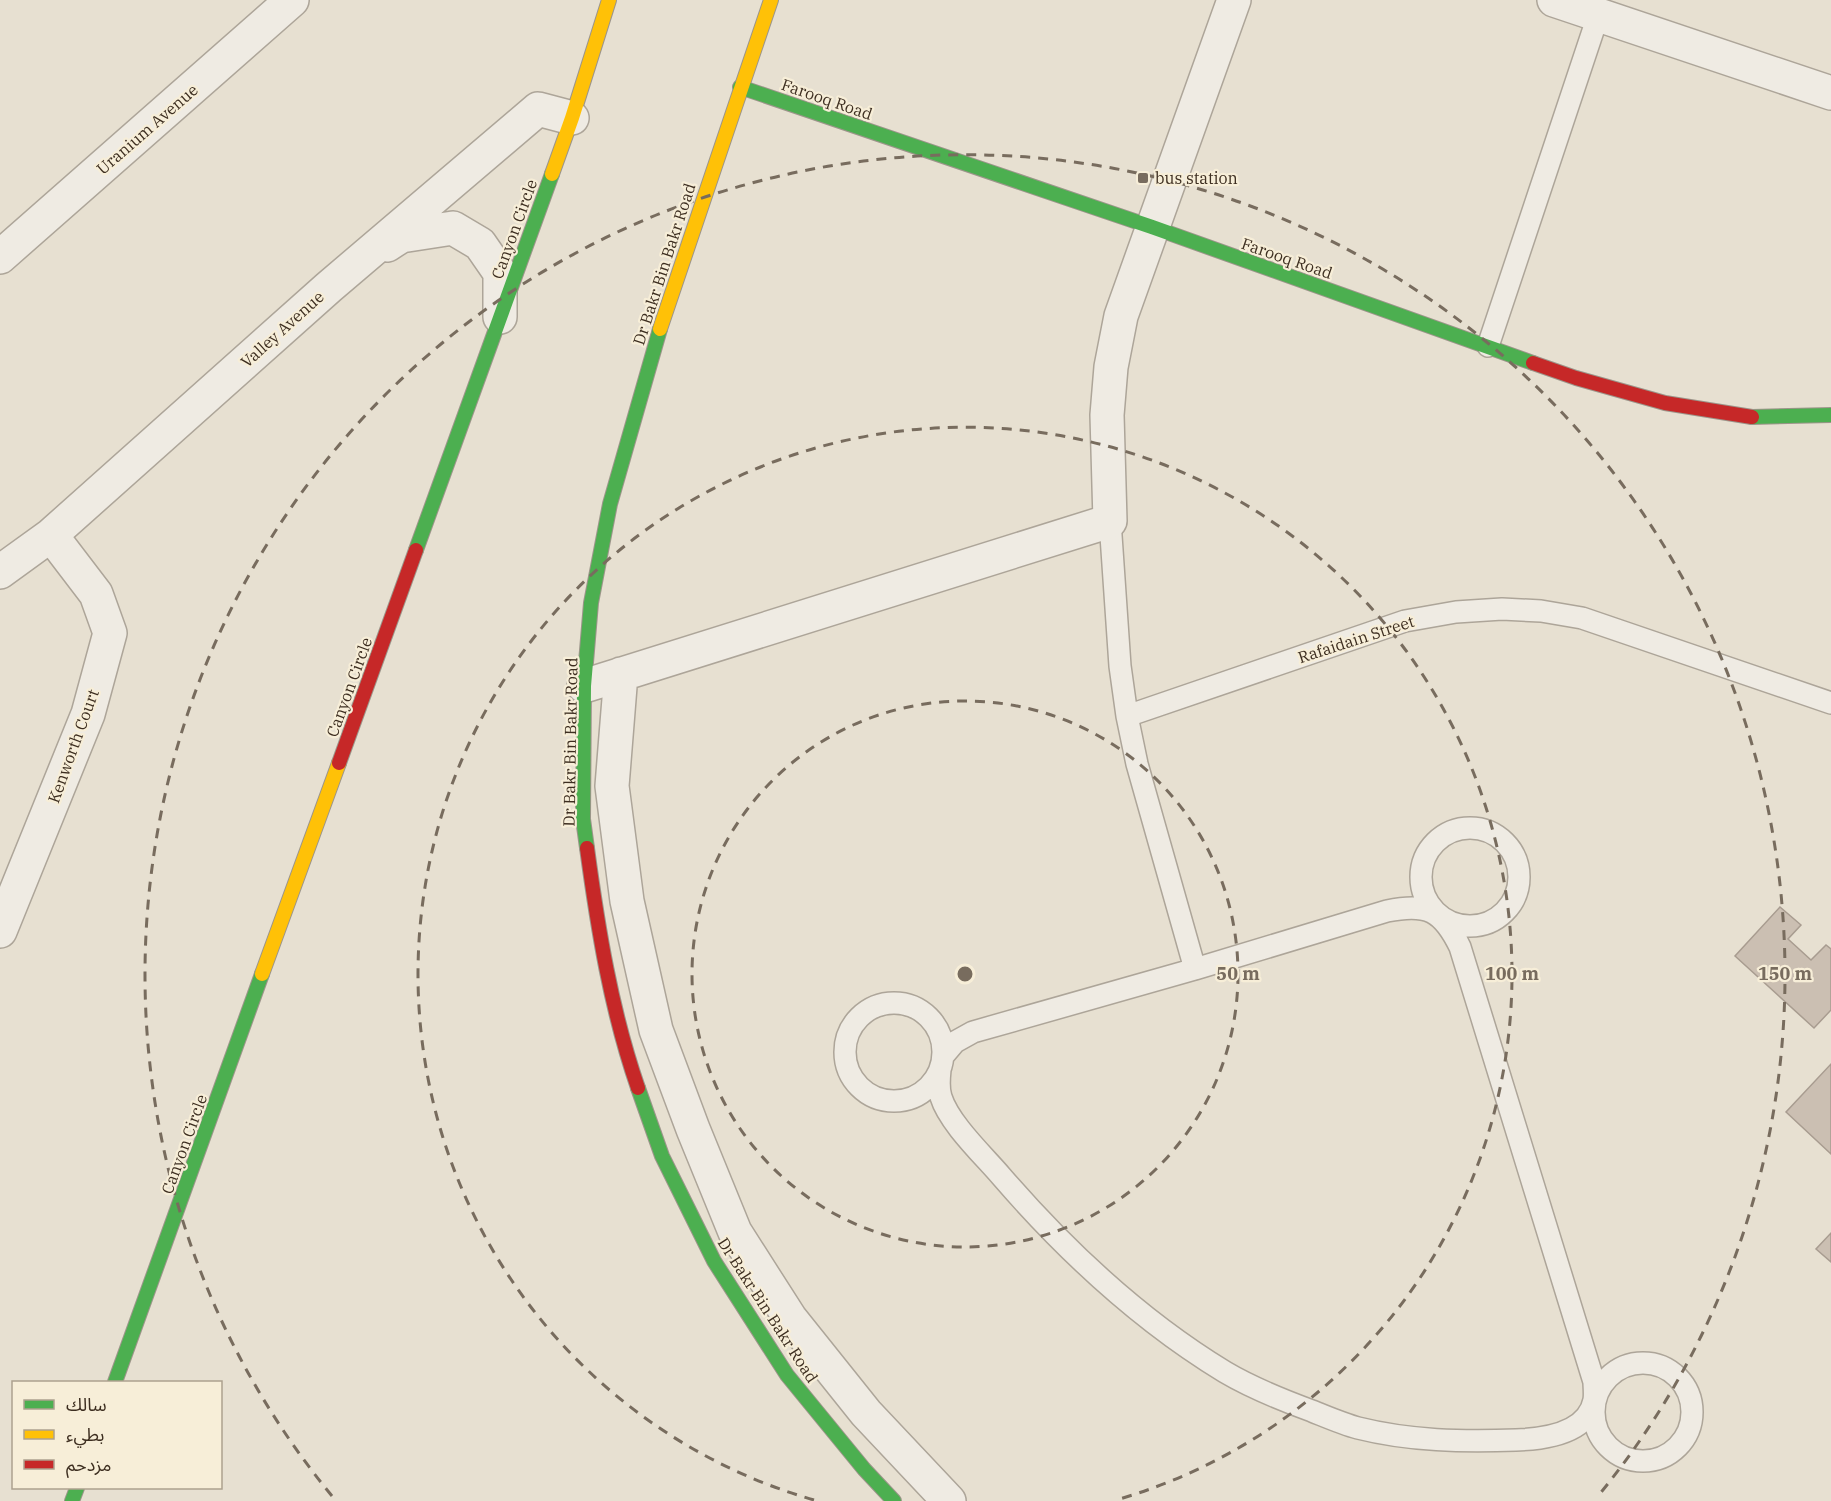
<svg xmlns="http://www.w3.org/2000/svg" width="1831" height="1501" viewBox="0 0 1831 1501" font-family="'IBM Plex Serif','Noto Sans Arabic',serif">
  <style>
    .building { fill: #cbbfb2; stroke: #a89c90; stroke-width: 1.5 }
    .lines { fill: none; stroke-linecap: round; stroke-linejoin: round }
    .lane-casing { stroke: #ada599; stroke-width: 24 }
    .street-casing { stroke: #ada599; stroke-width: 36 }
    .fast-casing { stroke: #9c958a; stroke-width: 16 }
    .slow-casing { stroke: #9c958a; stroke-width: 16 }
    .jam-casing { stroke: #9c958a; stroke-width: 16 }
    .lane { stroke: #efebe3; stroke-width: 21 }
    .street { stroke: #efebe3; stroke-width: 33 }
    .fast { stroke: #4caf50; stroke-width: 14 }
    .slow { stroke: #ffc107; stroke-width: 14 }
    .jam { stroke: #c62828; stroke-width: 14 }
    .ring { fill: none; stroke: #786c5e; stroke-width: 3; stroke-dasharray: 10 8 }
    .poi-dot { fill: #786c5e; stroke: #f7eed8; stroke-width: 2 }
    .labels { text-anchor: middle; stroke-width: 4.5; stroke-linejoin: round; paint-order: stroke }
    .street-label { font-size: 16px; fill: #3d2e20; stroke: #f7eed8 }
    .poi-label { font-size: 16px; fill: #3d2e20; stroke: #f7eed8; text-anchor: start }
    .centre { fill: #786c5e; stroke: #f7eed8; stroke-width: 3 }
    .ring-label { font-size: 18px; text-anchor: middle; font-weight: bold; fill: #786c5e; stroke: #f7eed8; stroke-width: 4.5; stroke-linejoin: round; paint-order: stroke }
  </style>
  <rect width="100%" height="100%" fill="#e7e0d1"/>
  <!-- building -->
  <path class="building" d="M1780 907 1801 925 1788 939 1811 960 1826 945 1831 949V1010L1814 1028 1735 956Z
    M1831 1064V1154L1786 1112Z
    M1831 1233V1262L1816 1249Z"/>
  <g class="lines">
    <defs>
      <path id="lane" d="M1488 346 1598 16
        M1127 716 1405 621 1456 612 1502 609 1541 611 1582 618 1831 703
        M1421 877a49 49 0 1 1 98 0a49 49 0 1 1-98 0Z
        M845 1052a49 49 0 1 1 98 0a49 49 0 1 1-98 0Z
        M944 1055 955 1042 973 1032 1195 969
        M940 1070C939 1080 938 1088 941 1097 949 1123 983 1155 1001 1176 1065 1250 1141 1321 1225 1372 1252 1388 1282 1400 1312 1411 1327 1417 1343 1424 1358 1428 1410 1441 1463 1442 1516 1440 1544 1439 1588 1433 1594 1400 1595 1394 1594 1387 1594 1382L1460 947C1442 910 1427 903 1387 911L1195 969 1137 764 1127 716 1120 666 1110 521
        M1594 1412a49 49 0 1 1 98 0a49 49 0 1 1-98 0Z"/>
      <path id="street" d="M1554 0 1831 93
        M387 245 401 236 453 228 480 244 500 273V317
        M0 257 292 0
        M0 572 51 535 329 287 538 109 572 118
        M621 674 612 786 627 901 656 1030 693 1129 735 1232 790 1318 866 1413 949 1501
        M584 686 1110 521 1107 415 1111 367 1121 316 1234 0
        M0 931 88 714 110 633 96 594 51 535"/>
      <path id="fast" d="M740 87 1152 227 1533 363
        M1752 417 1831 415
        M416 550 552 174
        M587 848 583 819 584 686 591 603 610 504 660 329
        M638 1088 662 1156 714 1261 787 1375 864 1469 894 1501
        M115 1382 262 974
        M72 1501 77 1488"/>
      <path id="slow" d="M552 174 572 118 609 0
        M660 329 771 0
        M262 974 339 763"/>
      <path id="jam" d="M1533 363 1576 378 1665 403 1752 417
        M339 763 416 550
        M587 848C598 929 611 1010 638 1088"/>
    </defs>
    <!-- lane casing -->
    <use href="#lane" class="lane-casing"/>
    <!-- street casing -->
    <use href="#street" class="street-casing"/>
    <!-- fast casing -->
    <use href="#fast" class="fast-casing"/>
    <!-- slow casing -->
    <use href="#slow" class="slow-casing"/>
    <!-- jam casing -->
    <use href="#jam" class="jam-casing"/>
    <!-- lane -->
    <use href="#lane" class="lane"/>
    <!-- street -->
    <use href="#street" class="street"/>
    <!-- fast -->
    <use href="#fast" class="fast"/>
    <!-- slow -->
    <use href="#slow" class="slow"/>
    <!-- jam -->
    <use href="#jam" class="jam"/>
  </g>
  <!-- distance rings -->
  <g class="ring">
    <circle cx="965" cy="974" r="273"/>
    <path d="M814 1500A547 547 0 1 1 1116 1500"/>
    <path d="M332 1496A820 820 0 1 1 1598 1496"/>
  </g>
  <!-- markers -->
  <rect class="poi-dot" x="1137" y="172" width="12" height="12" rx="3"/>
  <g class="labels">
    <!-- street labels -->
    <g class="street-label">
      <text transform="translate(827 99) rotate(19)" y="6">Farooq Road</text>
      <text transform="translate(147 129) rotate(-41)" y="6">Uranium Avenue</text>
      <text transform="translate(514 229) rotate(-70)" y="6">Canyon Circle</text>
      <text transform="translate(1287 258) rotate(19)" y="6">Farooq Road</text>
      <text transform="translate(664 264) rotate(-72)" y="6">Dr Bakr Bin Bakr Road</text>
      <text transform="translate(282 329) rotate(-42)" y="6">Valley Avenue</text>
      <text transform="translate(1356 639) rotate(-18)" y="6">Rafaidain Street</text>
      <text transform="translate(349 687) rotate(-70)" y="6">Canyon Circle</text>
      <text transform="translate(570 742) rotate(-89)" y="6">Dr Bakr Bin Bakr Road</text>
      <text transform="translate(73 746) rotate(-70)" y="6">Kenworth Court</text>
      <text transform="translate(184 1144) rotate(-70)" y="6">Canyon Circle</text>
      <text transform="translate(768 1310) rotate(57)" y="6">Dr Bakr Bin Bakr Road</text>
    </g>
    <!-- poi labels -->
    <g class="poi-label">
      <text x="1155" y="184">bus station</text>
    </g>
  </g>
  <circle cx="965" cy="974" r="9" class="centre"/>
  <g class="ring-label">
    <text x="1238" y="980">50 m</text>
    <text x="1512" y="980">100 m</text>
    <text x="1785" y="980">150 m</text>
  </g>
  <!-- legend -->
  <rect x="12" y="1381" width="210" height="108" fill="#f7eed8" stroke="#ada18e" stroke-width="1.5"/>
  <rect x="24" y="1400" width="30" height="9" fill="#4caf50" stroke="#ada18e" stroke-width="1.5"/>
  <text x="66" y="1411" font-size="18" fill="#3d2e20">سالك</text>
  <rect x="24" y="1430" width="30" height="9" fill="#ffc107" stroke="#ada18e" stroke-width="1.5"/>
  <text x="66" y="1441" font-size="18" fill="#3d2e20">بطيء</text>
  <rect x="24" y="1460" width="30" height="9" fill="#c62828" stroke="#ada18e" stroke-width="1.5"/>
  <text x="66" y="1471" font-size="18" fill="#3d2e20">مزدحم</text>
</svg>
